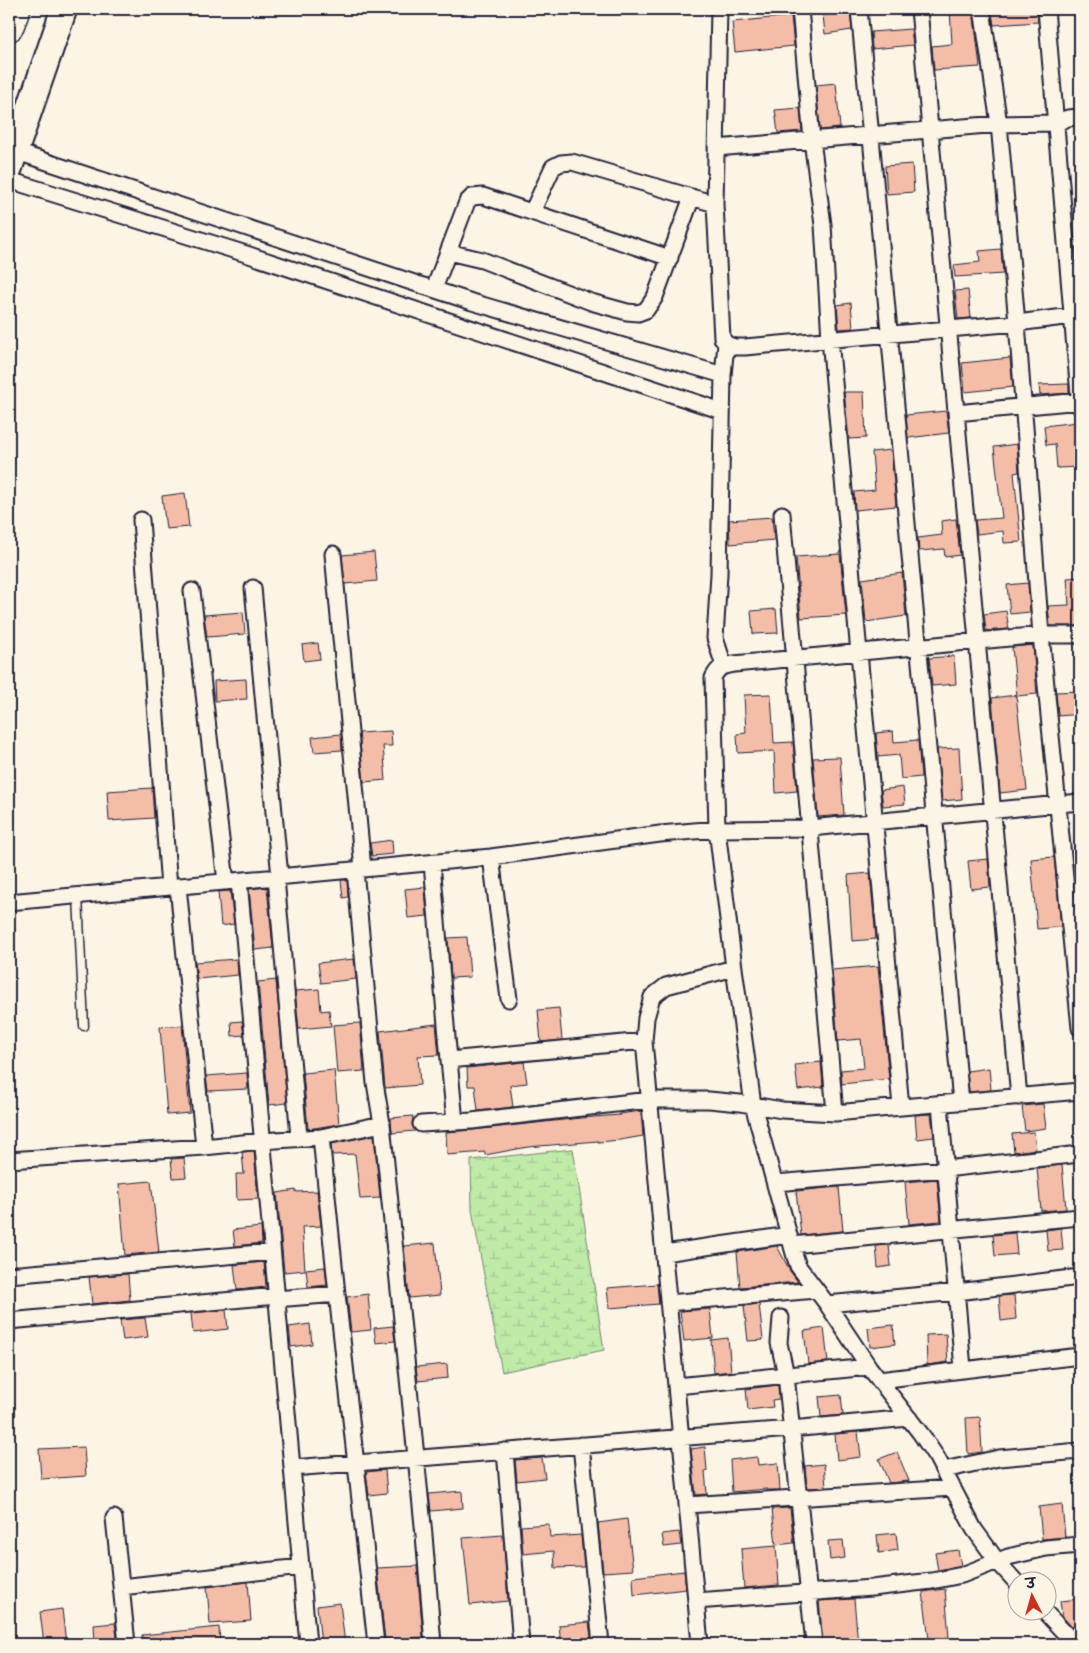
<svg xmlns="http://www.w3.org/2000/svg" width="1089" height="1653" viewBox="0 0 1089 1653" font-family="Mynerve,'Playpen Sans Deva',sans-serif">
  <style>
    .wetland { fill: url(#wetland-marsh); stroke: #708671 }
    .building { fill: #f4bda8; stroke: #22223b }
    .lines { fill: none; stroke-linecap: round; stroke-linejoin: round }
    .lane-casing { stroke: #22223b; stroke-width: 11 }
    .street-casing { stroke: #22223b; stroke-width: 19 }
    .primary-casing { stroke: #22223b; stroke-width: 29 }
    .highway-casing { stroke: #22223b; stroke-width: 31 }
    .lane { stroke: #fcf5e5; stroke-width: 8 }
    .street { stroke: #fcf5e5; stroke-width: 15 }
    .primary { stroke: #fcf5e5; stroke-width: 25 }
    .highway { stroke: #fcf5e5; stroke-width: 28 }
  </style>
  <defs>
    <pattern id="wetland-marsh" width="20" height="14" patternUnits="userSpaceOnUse" patternTransform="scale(1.25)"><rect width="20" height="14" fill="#bfeaa7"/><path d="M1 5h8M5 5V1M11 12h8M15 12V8" fill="none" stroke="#a4c891"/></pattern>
  </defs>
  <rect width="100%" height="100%" fill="#fcf5e5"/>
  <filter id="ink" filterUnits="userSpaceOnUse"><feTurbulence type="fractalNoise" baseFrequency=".02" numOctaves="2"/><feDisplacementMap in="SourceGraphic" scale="10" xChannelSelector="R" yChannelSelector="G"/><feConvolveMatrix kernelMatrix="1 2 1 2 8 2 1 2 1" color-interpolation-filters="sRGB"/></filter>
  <g filter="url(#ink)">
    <!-- wetland -->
    <path class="wetland" d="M573 1149 604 1350 502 1372 472 1210 471 1160Z"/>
    <!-- building -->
    <path class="building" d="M950 9H973L980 67 934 70 932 46 952 44Z
      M991 9H1037L1038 22 994 25Z
      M850 12 852 30 825 34 823 15Z
      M791 16 794 46 735 52 732 22Z
      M911 29 913 45 872 49 871 32Z
      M836 83 840 128 820 130 816 85Z
      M800 108 802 131 778 133 775 110Z
      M912 164 914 192 887 194 885 166Z
      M1001 249 1003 274 955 277 954 265 980 262 979 251Z
      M968 290 971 318 958 319 955 291Z
      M851 303 853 328 839 329 837 305Z
      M1010 358 1013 387 965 392 962 363Z
      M1069 384V393L1040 395 1039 385Z
      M844 392H864L866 438 849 439Z
      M946 411 949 433 908 438 906 415Z
      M1077 422 1080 443V467L1057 468 1055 444 1046 445 1044 426Z
      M1017 444 1019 472 1014 473 1021 542 1004 543 1003 531 977 534 975 520 1002 518 994 447Z
      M891 450 896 506 855 510 854 492 875 490 872 452Z
      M185 493 189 527 166 529 162 496Z
      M772 517 774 540 730 544 729 520Z
      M956 519 960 555 945 557 944 549 919 551 918 538 942 535 941 521Z
      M374 552 377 581 345 584 342 555Z
      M840 554 846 615 801 618 796 557Z
      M902 573 906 616 866 622 862 579Z
      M1080 577V626H1050L1048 606 1069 605 1067 578Z
      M1028 583 1030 612 1010 614 1007 585Z
      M776 609 778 633 753 634 751 611Z
      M1006 611 1009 629 986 631 984 614Z
      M243 612 245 634 207 637 204 615Z
      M318 643 320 659 304 661 302 645Z
      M1033 645 1037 694 1017 696 1012 647Z
      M954 656 956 684 932 686 929 658Z
      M246 679 247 699 215 701 214 681Z
      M1080 691V714L1058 716 1056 692Z
      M771 694 774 743 793 742 797 791 776 793 774 751 738 753 737 734 746 733 744 695Z
      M1016 695 1027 790 1000 793 992 698Z
      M391 731 392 746H383L386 780 364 782 359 733Z
      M893 731 894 742 918 740 921 777 901 779 899 755 878 757 876 733Z
      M341 734 342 750 314 752 312 737Z
      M959 748 962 799 942 801 937 749Z
      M840 757 844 815 818 817 813 758Z
      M903 787 905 804 883 806 881 790Z
      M152 788 154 818 109 821 107 791Z
      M392 840 393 854 372 856 370 843Z
      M1054 857 1061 927 1037 929 1031 859Z
      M988 859 990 887 971 889 968 861Z
      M870 873 876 939 852 941 848 875Z
      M341 880H347L348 897 343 898Z
      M267 887 273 948 255 950 249 889Z
      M425 887 427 916 408 918 405 889Z
      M230 891 234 924 221 926 218 892Z
      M467 937 470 977 451 978 448 938Z
      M237 959 238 975 197 979 195 962Z
      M354 959 356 979 321 983 318 963Z
      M878 966 889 1079 842 1084 841 1070 864 1068 861 1039 838 1041 832 970Z
      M276 980 287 1103 269 1105 258 982Z
      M319 989 321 1011 329 1010 331 1026 299 1029 295 991Z
      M559 1008 562 1040 541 1042 538 1010Z
      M242 1021 244 1035 232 1036 231 1022Z
      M360 1023 364 1071 337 1073 333 1025Z
      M436 1024 439 1055 418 1056 420 1085 385 1088 380 1031Z
      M182 1025 190 1113 167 1115 160 1027Z
      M524 1062 527 1083 510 1085 513 1107 478 1111 475 1086H468L467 1068Z
      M821 1062 823 1087 798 1090 795 1065Z
      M989 1068 991 1090 969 1092 967 1071Z
      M334 1070 339 1124 308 1129 303 1073Z
      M247 1073 248 1089 208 1091 206 1076Z
      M1043 1104 1046 1128 1025 1131 1022 1106Z
      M641 1111 643 1136 620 1140 598 1142V1141L528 1147 485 1155V1152L447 1155 446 1132 473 1130 581 1118 620 1115 619 1114Z
      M931 1114 934 1137 917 1139 915 1115Z
      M413 1116 412 1125 415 1131 392 1133 391 1118Z
      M1034 1132 1036 1149 1014 1152 1012 1134Z
      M374 1135 380 1198 360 1199 355 1154 332 1155 331 1144Z
      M254 1151 258 1199 237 1200 236 1174H244L242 1152Z
      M184 1158 186 1177 173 1178 171 1159Z
      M1062 1165 1066 1209 1041 1211 1037 1168Z
      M937 1179 941 1221 909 1224 905 1182Z
      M151 1181 159 1252 125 1255 119 1184Z
      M839 1187 843 1231 801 1235 796 1191Z
      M296 1190V1192L317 1191 321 1226 302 1227 305 1270 284 1272 277 1193Z
      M261 1227 262 1243 235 1246 233 1230Z
      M1061 1228 1063 1250 1048 1251 1046 1230Z
      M1015 1233 1017 1254 995 1256 993 1235Z
      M435 1243 440 1295 409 1298 404 1246Z
      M889 1245 891 1266 878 1268 876 1246Z
      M777 1246 790 1271 798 1282 740 1287 737 1252Z
      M264 1262 266 1287 237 1290 234 1265Z
      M325 1267 327 1285 308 1287 306 1269Z
      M128 1274 130 1300 92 1304 89 1277Z
      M657 1284 659 1304 609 1308 607 1288Z
      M368 1294 371 1330 351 1332 347 1297Z
      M1014 1295 1016 1319 1001 1321 999 1296Z
      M759 1304 763 1340 748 1341 744 1306Z
      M710 1309 713 1338 684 1341 680 1311Z
      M226 1310 228 1329 193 1333 191 1313Z
      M145 1318 148 1337 123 1340 120 1320Z
      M310 1324 312 1344 291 1347 289 1327Z
      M893 1325 895 1344 870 1347 868 1328Z
      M393 1326 395 1341 376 1343 374 1328Z
      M824 1328 828 1362 808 1364 804 1331Z
      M946 1334 948 1362 927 1365 926 1335Z
      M728 1338 731 1371 714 1373 711 1340Z
      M447 1364 448 1378 418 1381 416 1367Z
      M778 1385 779 1399 772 1400 773 1407 748 1410 746 1389Z
      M841 1395 843 1415 821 1417 819 1397Z
      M980 1417 982 1452 968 1454 966 1418Z
      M858 1432 861 1457 837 1460 835 1434Z
      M84 1447 86 1476 41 1479 39 1449Z
      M705 1447 707 1471H705L707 1494 696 1495 691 1449Z
      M897 1452 909 1481 889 1483 879 1459Z
      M757 1457 758 1465 778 1463 780 1490H767V1489L732 1492 730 1460Z
      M542 1458 545 1478 517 1481 515 1460Z
      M824 1464 826 1487 807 1488 805 1466Z
      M385 1470 387 1493 369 1495 366 1472Z
      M462 1491 463 1508 431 1511 429 1494Z
      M1062 1504 1065 1537 1042 1539 1039 1507Z
      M790 1508 794 1543 776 1545 772 1509Z
      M627 1519 633 1570 603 1572 598 1523Z
      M549 1524 550 1537 581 1535 584 1567 555 1568 554 1551 523 1554 521 1526Z
      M679 1532 681 1545 664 1547 662 1534Z
      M896 1533 898 1550 879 1553 877 1535Z
      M503 1535 508 1601 470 1605 463 1538Z
      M843 1540 845 1558 830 1560 828 1541Z
      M776 1546 779 1585 744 1588 741 1549Z
      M958 1550 961 1565 938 1570 935 1553Z
      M417 1566 423 1637 385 1640 377 1568Z
      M684 1571 686 1589 634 1595 633 1577Z
      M248 1582 251 1621 210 1624 207 1587Z
      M945 1589 949 1637 929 1639 923 1592Z
      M854 1599 858 1644H823L819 1601Z
      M1080 1599V1626L1072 1627 1062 1616 1060 1601Z
      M340 1603 345 1644H321L317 1606Z
      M62 1609 66 1644H44L40 1612Z
      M589 1622 592 1644H561L559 1625Z
      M115 1623 118 1644H95L94 1625Z
      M219 1627 220 1644H142V1635Z"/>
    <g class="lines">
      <defs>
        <path id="lane" d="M78 896 84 1026"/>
        <path id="street" d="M719 9 715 204 722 338 726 344 735 347H745L1017 323 1080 315
          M800 9 812 140 823 225 830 339 901 1107
          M859 9 961 1102
          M919 9 1019 1097
          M982 9 999 124 1017 323 1041 635 1080 1028
          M1046 9 1080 407
          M716 148 999 124 1056 123 1068 118 1080 117
          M14 151 472 302 723 375
          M9 180 243 253 722 411
          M532 212 553 167 561 163 572 162 715 204
          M448 252 482 260 591 302 627 312 638 313 646 310 655 297 692 197
          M434 289 467 202 472 197 483 196 670 258
          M956 413 1080 401
          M782 514 835 1113
          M141 520 169 887
          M333 554 363 869
          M253 588 280 877
          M192 591 226 882
          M724 666 715 638 719 574 723 375 726 344
          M491 857 509 999
          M432 863 449 1060 644 1041 700 1644
          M355 870 375 1083 382 1124 424 1535 433 1644
          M276 878 299 1137
          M239 881 308 1644
          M178 886 204 1147
          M9 902 491 857 660 834 717 829 810 828 1080 802
          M644 1041 646 1018 652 997 666 986 734 968
          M449 1060 455 1122
          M940 1104 963 1369
          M421 1124 472 1121 649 1100H709L740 1103 782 1110 835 1113 1080 1091
          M321 1137 337 1294 376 1644
          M9 1160 204 1147 262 1141 321 1137 382 1124
          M775 1183 945 1169 1080 1154
          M792 1245 1080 1217
          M664 1253 789 1235
          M9 1275 272 1252
          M276 1299 337 1294
          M668 1303 816 1290
          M827 1304 957 1292 1080 1277
          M781 1318 779 1343 786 1375 814 1644
          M9 1321 276 1296
          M879 1380 1080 1356
          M676 1386 869 1367
          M581 1445 601 1644
          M505 1451 521 1644
          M292 1468 791 1429 909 1418
          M944 1470 999 1458 1080 1451
          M687 1505 953 1488
          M114 1518 127 1644
          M1016 1582 997 1561 974 1529 937 1458 921 1434 869 1367 827 1304 798 1266 795 1257 753 1105 734 968 717 829 713 678C718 667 723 666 734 664L1041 635H1080
          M121 1587 301 1567
          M696 1601 872 1588 932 1581 962 1575 1008 1557 1046 1548 1080 1545
          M1043 1610 1075 1644"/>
        <path id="primary" d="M9 169 64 9"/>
        <path id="highway" d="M9 27 16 9"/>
      </defs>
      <!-- lane casing -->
      <use href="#lane" class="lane-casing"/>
      <!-- street casing -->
      <use href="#street" class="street-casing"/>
      <!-- primary casing -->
      <use href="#primary" class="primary-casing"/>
      <!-- highway casing -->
      <use href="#highway" class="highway-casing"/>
      <!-- lane -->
      <use href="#lane" class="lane"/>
      <!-- street -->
      <use href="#street" class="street"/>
      <!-- primary -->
      <use href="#primary" class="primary"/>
      <!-- highway -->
      <use href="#highway" class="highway"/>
    </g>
  </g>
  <!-- margin -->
  <rect width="1089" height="1653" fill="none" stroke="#fcf5e5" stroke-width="30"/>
  <rect x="15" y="15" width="1059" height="1623" fill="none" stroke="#22223b" stroke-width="2" filter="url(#ink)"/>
  <!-- north arrow -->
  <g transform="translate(1032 1596) rotate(354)"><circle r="24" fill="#fcf5e5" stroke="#a5a1a1"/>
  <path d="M0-4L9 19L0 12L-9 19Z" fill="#c8321e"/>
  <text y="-8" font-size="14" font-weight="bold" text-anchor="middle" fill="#22223b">उ</text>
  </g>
</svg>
